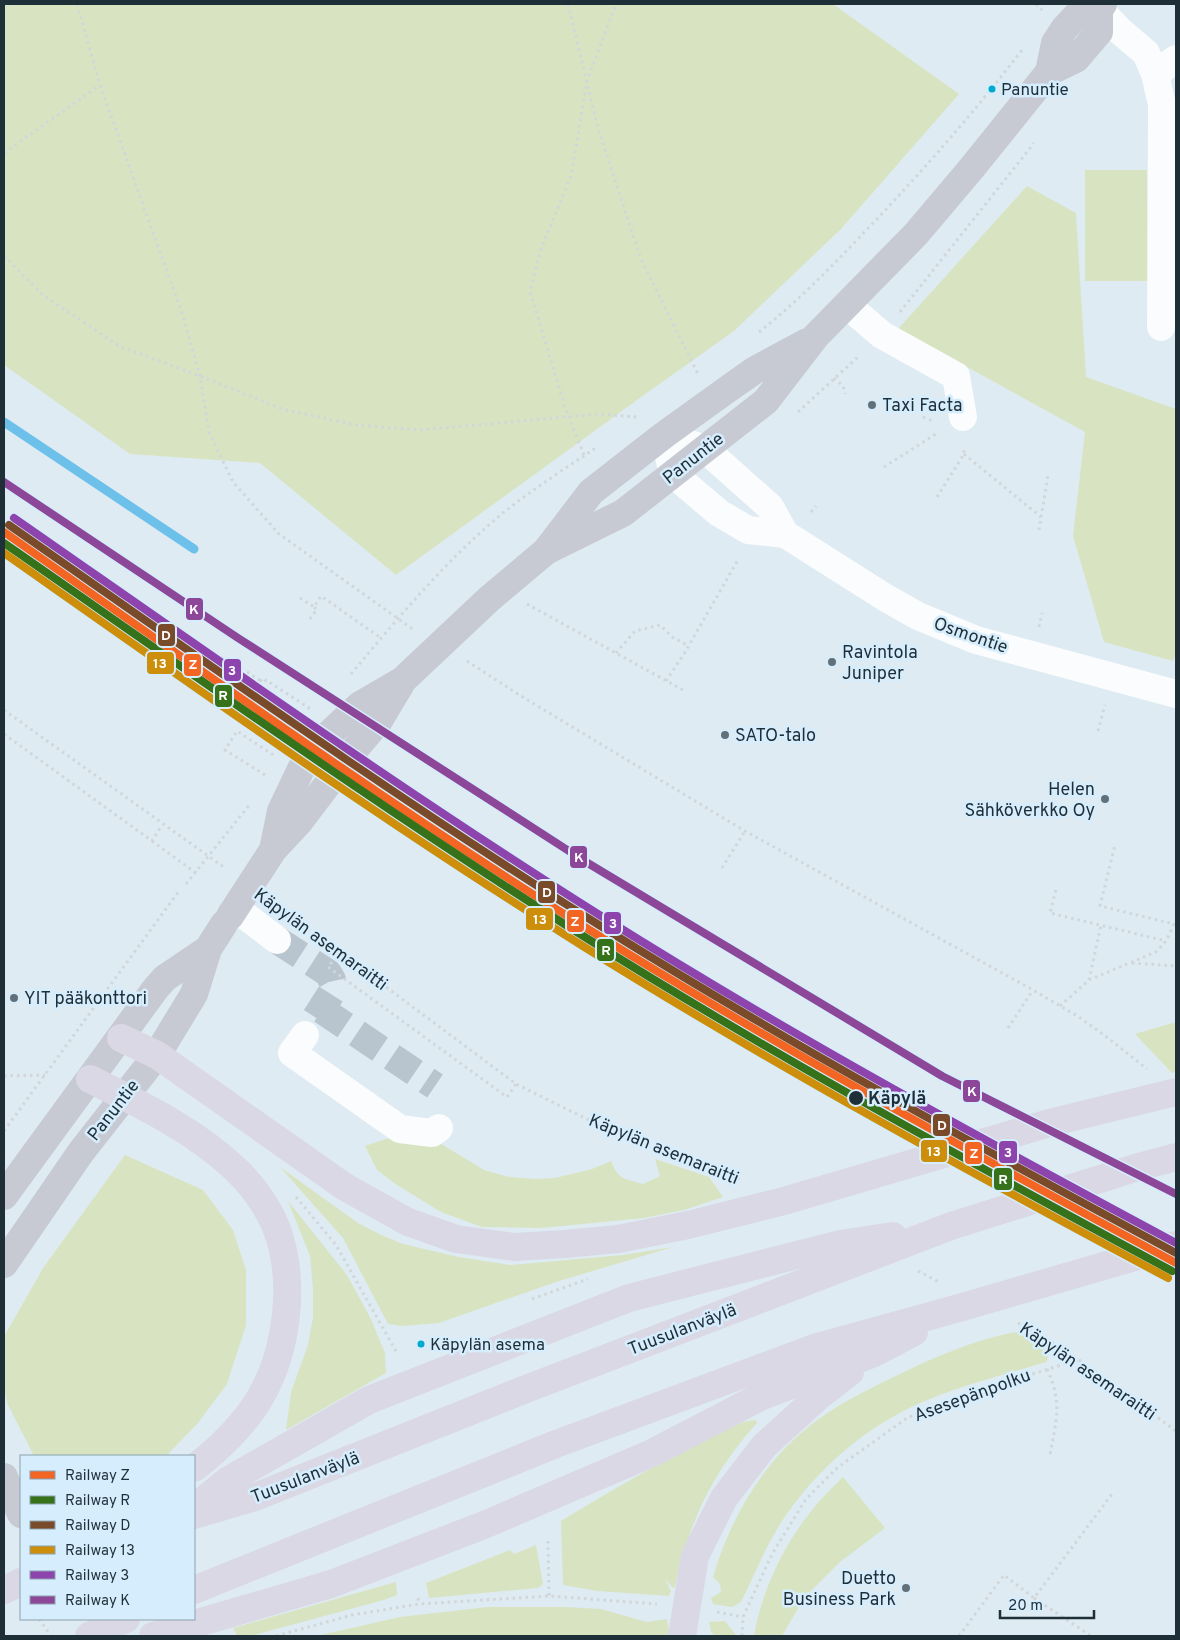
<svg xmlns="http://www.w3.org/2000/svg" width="1180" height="1640" viewBox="0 0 1180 1640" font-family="Overpass,sans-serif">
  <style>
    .green { fill: #d8e4c1 }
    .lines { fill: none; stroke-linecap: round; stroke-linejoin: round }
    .stream { stroke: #6cc0ea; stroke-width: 9 }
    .minor-tunnel { stroke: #b8c5ce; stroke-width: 28; stroke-dasharray: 28 14; stroke-linecap: butt }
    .path { stroke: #d1d6d9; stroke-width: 3; stroke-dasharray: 2.5 4; stroke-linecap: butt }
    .minor { stroke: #fafcfd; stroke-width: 28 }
    .major { stroke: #c7cad3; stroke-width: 28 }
    .highway { stroke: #dad8e5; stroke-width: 28 }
    .rail-1-casing { stroke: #d5edfc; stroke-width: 11 }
    .rail-2-casing { stroke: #d5edfc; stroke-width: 11 }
    .rail-3-casing { stroke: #d5edfc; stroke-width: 11 }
    .rail-4-casing { stroke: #d5edfc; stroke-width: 11 }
    .rail-5-casing { stroke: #d5edfc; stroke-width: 11 }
    .rail-6-casing { stroke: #d5edfc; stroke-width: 11 }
    .rail-1 { stroke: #f26522; stroke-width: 8 }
    .rail-2 { stroke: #357219; stroke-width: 8 }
    .rail-3 { stroke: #7a4b2a; stroke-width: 8 }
    .rail-4 { stroke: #cc8e0b; stroke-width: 8 }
    .rail-5 { stroke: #8e44ad; stroke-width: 8 }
    .rail-6 { stroke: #8c4799; stroke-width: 8 }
    .bus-dot { fill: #00a9ce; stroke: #d5edfc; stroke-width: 2 }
    .poi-dot { fill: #627179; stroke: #d5edfc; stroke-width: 2 }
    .stop-dot { fill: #1f2f38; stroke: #d5edfc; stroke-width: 2 }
    .labels { text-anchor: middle; stroke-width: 5; stroke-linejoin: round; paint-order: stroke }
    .bus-label { font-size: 17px; fill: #1f2f38; stroke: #d5edfc; text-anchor: start }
    .poi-label { font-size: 18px; fill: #1f2f38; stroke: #d5edfc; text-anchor: start }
    .street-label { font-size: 18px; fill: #1f2f38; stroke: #d5edfc }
    .stop-label { font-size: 18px; font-weight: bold; fill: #1f2f38; stroke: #d5edfc; text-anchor: start }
    .line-badge { stroke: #d5edfc; stroke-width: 2 }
    .badge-label { font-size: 14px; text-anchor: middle; font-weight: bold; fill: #fff }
  </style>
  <rect width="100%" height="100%" fill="#deebf3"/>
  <!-- green -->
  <path class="green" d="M4 4H833L959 94 841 229 734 331 644 395 396 575 260 463 130 454 4 365Z
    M1085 170H1147L1148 281H1085Z
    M1027 186 1076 213 1086 377 1176 409V653L1173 661 1104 642 1073 536 1085 432 898 329Z
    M1176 1022V1072L1172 1073 1135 1034Z
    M392 1137 438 1142 484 1170 509 1177 535 1179 555 1178 592 1169 611 1161C618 1180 626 1179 643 1184L660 1176 655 1159 709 1177 723 1197 684 1210 644 1218 542 1228 482 1227 441 1212 397 1185 377 1170 365 1146Z
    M125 1155 203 1190 233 1230 246 1270V1325L227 1384 198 1423 166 1456H34L7 1403 4 1386 5 1335 43 1268Z
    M280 1167 358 1223 379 1234 403 1244 459 1257 510 1265 623 1255 673 1247 556 1282 439 1323 402 1326 388 1324 343 1238Z
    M288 1201 347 1275 370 1317 385 1353 386 1373 286 1430 291 1392 308 1345 313 1317V1289L310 1256Z
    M1017 1332C1029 1339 1044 1344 1048 1358L1046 1362C1007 1374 967 1384 930 1399 874 1421 824 1462 789 1511 769 1538 756 1572 741 1602L732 1607 713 1604 711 1598 721 1592 720 1584 713 1577C731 1516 764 1460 816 1421 843 1401 875 1386 906 1371 937 1356 983 1337 1017 1332Z
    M756 1420 757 1423C713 1471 688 1524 675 1587L673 1588 665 1579 671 1591 669 1596 597 1591 563 1585 561 1521C607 1493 653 1466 702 1441 718 1433 738 1421 756 1420Z
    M843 1477 885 1528 840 1562 804 1598 782 1636H754C762 1589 785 1542 816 1505 824 1495 834 1486 843 1477Z
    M536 1545 543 1584 538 1588 429 1598 426 1583 510 1550 514 1554Z
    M396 1582 397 1595 384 1600 250 1636H237L233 1628Z
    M487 1607H566L601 1609 647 1622 667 1619 670 1636H316L400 1617Z
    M725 1621 736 1635V1636H714L711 1631 709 1622Z"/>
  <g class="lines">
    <!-- stream -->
    <path class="stream" d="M4 422 194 549"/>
    <!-- minor-tunnel -->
    <path class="minor-tunnel" d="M277 940 328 973 332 980 334 989 311 1025
      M322 1010 435 1086"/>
    <!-- path -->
    <path class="path" d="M77 4 100 85 182 313 200 376 209 432 233 482 279 534 414 630
      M568 4 598 128 640 257 698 374
      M1036 4 1042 10
      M4 153 100 85
      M4 256 43 295 121 347 200 376 282 409 356 425 420 430 599 414 637 417
      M900 312 1034 143
      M759 332C801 299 838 260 875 221 927 166 976 110 1022 50
      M834 378 843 386 845 394
      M798 412 860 355
      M923 417 933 421
      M964 454 1041 517
      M584 455 565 407 530 291 541 249 571 176 587 81 616 4
      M884 467 939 432
      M937 497 964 454V446
      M811 512 816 506
      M1039 530 1048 475
      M300 598 314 607 321 596 381 638
      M527 604 683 690
      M310 619 317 609 313 607
      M1039 627 1042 613
      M616 653 635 631 660 625 672 637 689 646
      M467 661 521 696 745 831 1033 990 1079 1017 1108 1038 1147 1069
      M247 672 261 681 248 700 294 730
      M351 674C398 618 447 559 503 513 533 489 566 468 597 447
      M260 680 264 683 266 680 312 710
      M666 681 684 654 739 558
      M4 710 225 868
      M1098 731 1105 705
      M4 734 152 841 162 825
      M265 775 225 750 237 731 275 756
      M152 841 196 873
      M722 868 745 831
      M186 884 251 803
      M1056 890 1050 913 1166 941
      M303 925 516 1084 619 1135 726 1172 741 1180
      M340 952 328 967 507 1097 516 1084
      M1132 963 1176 966
      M1089 980 1101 925
      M1060 1006 1089 980 1156 952 1166 941 1174 924 1100 906 1115 845
      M1008 1028 1033 990
      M4 1076 45 1075
      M4 1131 179 891
      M726 1172 730 1185
      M296 1197 336 1245 397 1353
      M918 1271 939 1282
      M532 1299 588 1279
      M1018 1323C1074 1352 1125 1394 1176 1431
      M1047 1369C1063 1404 1056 1420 1050 1455
      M548 1541 549 1596
      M418 1598 419 1604
      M1034 1598 1091 1636
      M717 1612 743 1617
      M39 1619 51 1636
      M276 1636 352 1615 419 1604 549 1596 657 1604
      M742 1636 743 1617 772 1554 806 1499 837 1468 907 1418 958 1397 1078 1360
      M959 1636 1004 1575 1034 1598 1112 1494"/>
    <!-- minor -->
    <path class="minor" d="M1099 9 1120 31 1146 53 1155 74 1162 105 1161 327
      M1155 74 1176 59
      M847 305 882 335 956 376 963 417
      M664 435 673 474 719 513 748 530 785 534 886 598 918 616 976 640 1176 694
      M664 435 705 449 770 507 785 534
      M235 908 277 940
      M305 1035 292 1053 400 1129 432 1133 439 1128"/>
    <!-- major -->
    <path class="major" d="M1049 72 1055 43 1064 29 1076 16 1099 9 1103 4
      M546 551 623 513 766 401 816 336 916 234 971 169 1049 72 1076 59 1099 32V9
      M273 850 281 811 301 769 324 739 360 705 403 680 489 599 546 551 591 492 664 435 728 389 755 370 807 342
      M230 916 273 850 299 822 349 756 378 722 402 682
      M4 1196 156 988 165 978 208 949
      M4 1264 81 1152 157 1055 194 994 208 949 224 924
      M4 1477 21 1514"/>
    <!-- highway -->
    <path class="highway" d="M121 1038 157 1055 345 1187 408 1222 456 1239 514 1247 565 1244 618 1239 688 1225 784 1201 1053 1122 1176 1092
      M90 1079C139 1104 191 1128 232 1166 250 1182 267 1205 276 1227 296 1279 288 1349 261 1396 246 1423 218 1450 194 1468
      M194 1508 227 1481 369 1400 629 1298 840 1244 893 1236
      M194 1515 255 1497 526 1389 951 1226 1135 1168 1176 1157
      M4 1590 21 1582
      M194 1590 556 1444 814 1348 959 1308 1176 1245
      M89 1636 126 1619
      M153 1636 331 1584 484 1525 652 1453 760 1397 872 1354 914 1332
      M682 1636 695 1556 724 1498 764 1446 819 1396 850 1372"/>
    <defs>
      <path id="rail-1" d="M4 532C199 669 393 808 596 934 785 1051 980 1157 1176 1263"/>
      <path id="rail-2" d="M4 543C197 677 389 814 588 939 778 1058 975 1165 1172 1271"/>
      <path id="rail-3" d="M9 525C204 661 397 799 599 925 787 1043 981 1148 1176 1253"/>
      <path id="rail-4" d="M4 553C196 688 387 824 586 948 775 1066 971 1173 1168 1278"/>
      <path id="rail-5" d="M14 518C208 653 401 790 601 916 788 1034 982 1139 1176 1243"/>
      <path id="rail-6" d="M4 482 238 638 586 862 942 1076 1176 1194"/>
    </defs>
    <!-- rail-1 casing -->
    <use href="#rail-1" class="rail-1-casing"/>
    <!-- rail-2 casing -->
    <use href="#rail-2" class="rail-2-casing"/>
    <!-- rail-3 casing -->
    <use href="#rail-3" class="rail-3-casing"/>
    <!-- rail-4 casing -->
    <use href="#rail-4" class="rail-4-casing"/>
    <!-- rail-5 casing -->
    <use href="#rail-5" class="rail-5-casing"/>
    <!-- rail-6 casing -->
    <use href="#rail-6" class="rail-6-casing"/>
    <!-- rail-1 -->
    <use href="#rail-1" class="rail-1"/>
    <!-- rail-2 -->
    <use href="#rail-2" class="rail-2"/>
    <!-- rail-3 -->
    <use href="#rail-3" class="rail-3"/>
    <!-- rail-4 -->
    <use href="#rail-4" class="rail-4"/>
    <!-- rail-5 -->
    <use href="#rail-5" class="rail-5"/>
    <!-- rail-6 -->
    <use href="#rail-6" class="rail-6"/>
  </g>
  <!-- markers -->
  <g class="bus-dot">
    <circle cx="992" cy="89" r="4.5"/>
    <circle cx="421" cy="1344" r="4.5"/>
  </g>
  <g class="poi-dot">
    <circle cx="872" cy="405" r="5"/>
    <circle cx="832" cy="662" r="5"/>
    <circle cx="725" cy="735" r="5"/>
    <circle cx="1105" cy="799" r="5"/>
    <circle cx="14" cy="998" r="5"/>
    <circle cx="906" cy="1588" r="5"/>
  </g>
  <circle class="stop-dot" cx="856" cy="1098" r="8"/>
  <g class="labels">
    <!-- bus labels -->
    <g class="bus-label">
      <text x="1001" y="95">Panuntie</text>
      <text x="430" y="1350">Käpylän asema</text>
    </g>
    <!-- poi labels -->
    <g class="poi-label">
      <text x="882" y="411">Taxi Facta</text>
      <text x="842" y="658">Ravintola<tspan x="842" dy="21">Juniper</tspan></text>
      <text x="735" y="741">SATO-talo</text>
      <text x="1095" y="795" text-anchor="end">Helen<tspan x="1095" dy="21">Sähköverkko Oy</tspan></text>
      <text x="24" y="1004">YIT pääkonttori</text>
      <text x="896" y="1584" text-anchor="end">Duetto<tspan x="896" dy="21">Business Park</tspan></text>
    </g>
    <!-- street labels -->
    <g class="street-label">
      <text transform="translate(693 458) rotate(-38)" y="6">Panuntie</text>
      <text transform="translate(971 635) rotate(19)" y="6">Osmontie</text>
      <text transform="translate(321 939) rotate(36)" y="6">Käpylän asemaraitti</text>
      <text transform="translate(113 1110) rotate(-52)" y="6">Panuntie</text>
      <text transform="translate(664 1149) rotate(22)" y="6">Käpylän asemaraitti</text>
      <text transform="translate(682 1329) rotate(-21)" y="6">Tuusulanväylä</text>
      <text transform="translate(1088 1371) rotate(34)" y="6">Käpylän asemaraitti</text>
      <text transform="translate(972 1395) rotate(-20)" y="6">Asesepänpolku</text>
      <text transform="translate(305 1477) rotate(-21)" y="6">Tuusulanväylä</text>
    </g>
    <!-- stop labels -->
    <g class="stop-label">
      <text x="868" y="1104">Käpylä</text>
    </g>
  </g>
  <g class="line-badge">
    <rect x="185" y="597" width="19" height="24" rx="5" fill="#8c4799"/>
    <rect x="157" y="623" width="19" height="24" rx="5" fill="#7a4b2a"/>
    <rect x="146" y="651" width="29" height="24" rx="5" fill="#cc8e0b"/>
    <rect x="183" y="653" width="19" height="24" rx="5" fill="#f26522"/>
    <rect x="223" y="658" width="19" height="24" rx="5" fill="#8e44ad"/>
    <rect x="214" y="684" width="19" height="24" rx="5" fill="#357219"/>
    <rect x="569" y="845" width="19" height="24" rx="5" fill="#8c4799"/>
    <rect x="537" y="880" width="19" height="24" rx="5" fill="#7a4b2a"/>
    <rect x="525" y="907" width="29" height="24" rx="5" fill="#cc8e0b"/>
    <rect x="566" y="909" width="19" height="24" rx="5" fill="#f26522"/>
    <rect x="603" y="911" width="19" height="24" rx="5" fill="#8e44ad"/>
    <rect x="596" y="938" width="19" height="24" rx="5" fill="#357219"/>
    <rect x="962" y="1079" width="19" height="24" rx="5" fill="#8c4799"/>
    <rect x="932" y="1113" width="19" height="24" rx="5" fill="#7a4b2a"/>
    <rect x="920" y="1139" width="28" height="24" rx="5" fill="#cc8e0b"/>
    <rect x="998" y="1140" width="20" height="24" rx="5" fill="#8e44ad"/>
    <rect x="964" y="1141" width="19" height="24" rx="5" fill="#f26522"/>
    <rect x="993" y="1167" width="20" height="24" rx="5" fill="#357219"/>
  </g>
  <g class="badge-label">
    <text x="194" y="614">K</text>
    <text x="166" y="640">D</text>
    <text x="160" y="668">13</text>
    <text x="193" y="669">Z</text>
    <text x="232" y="675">3</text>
    <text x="223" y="700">R</text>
    <text x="579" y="862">K</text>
    <text x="547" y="897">D</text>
    <text x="540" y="924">13</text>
    <text x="575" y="926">Z</text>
    <text x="613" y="928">3</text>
    <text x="606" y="955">R</text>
    <text x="972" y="1096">K</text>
    <text x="942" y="1130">D</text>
    <text x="934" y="1156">13</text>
    <text x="1008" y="1157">3</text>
    <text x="974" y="1158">Z</text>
    <text x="1003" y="1184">R</text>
  </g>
  <!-- border -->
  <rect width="1180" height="1640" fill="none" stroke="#1f2f38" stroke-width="10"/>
  <!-- legend -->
  <rect x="20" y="1455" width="175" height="165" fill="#d5edfc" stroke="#8ca1ae"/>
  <rect x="30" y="1471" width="25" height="8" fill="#f26522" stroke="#8ca1ae"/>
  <text x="65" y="1480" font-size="15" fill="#1f2f38">Railway Z</text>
  <rect x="30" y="1496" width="25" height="8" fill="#357219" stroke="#8ca1ae"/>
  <text x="65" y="1505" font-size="15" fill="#1f2f38">Railway R</text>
  <rect x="30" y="1521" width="25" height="8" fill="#7a4b2a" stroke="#8ca1ae"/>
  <text x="65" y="1530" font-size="15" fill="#1f2f38">Railway D</text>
  <rect x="30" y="1546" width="25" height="8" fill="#cc8e0b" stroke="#8ca1ae"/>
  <text x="65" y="1555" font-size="15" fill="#1f2f38">Railway 13</text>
  <rect x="30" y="1571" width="25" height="8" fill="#8e44ad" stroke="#8ca1ae"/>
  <text x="65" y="1580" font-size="15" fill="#1f2f38">Railway 3</text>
  <rect x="30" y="1596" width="25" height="8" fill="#8c4799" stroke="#8ca1ae"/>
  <text x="65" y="1605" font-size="15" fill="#1f2f38">Railway K</text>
  <!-- scale -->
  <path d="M1000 1610v8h94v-8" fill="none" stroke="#1f2f38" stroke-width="2.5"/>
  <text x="1008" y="1610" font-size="15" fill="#1f2f38" stroke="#d5edfc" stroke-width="4" paint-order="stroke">20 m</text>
</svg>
